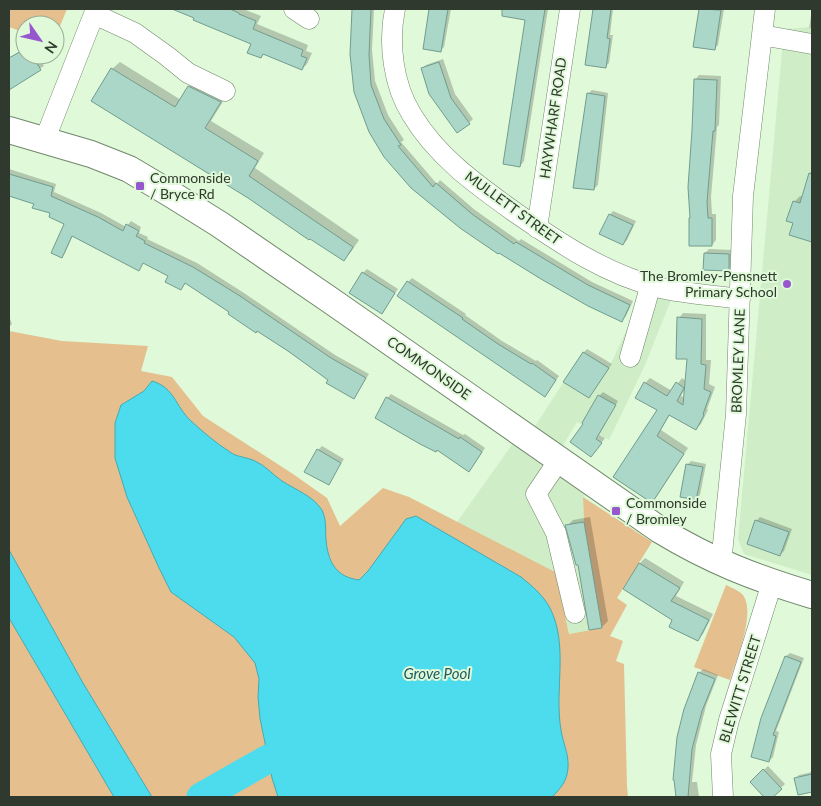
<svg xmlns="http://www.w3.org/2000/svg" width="821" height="806" viewBox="0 0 821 806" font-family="Lato,sans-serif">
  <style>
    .built { fill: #cfeec8 }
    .green { fill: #e5bf8e }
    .water { fill: #4cdced; stroke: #43abb3 }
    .shadow { fill: #0003; fill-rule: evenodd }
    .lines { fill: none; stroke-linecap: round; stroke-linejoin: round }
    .river { stroke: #4cdced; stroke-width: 29 }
    .building { fill: #abd7c9; stroke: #729c8e }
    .minor-casing { stroke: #71886b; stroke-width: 21 }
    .major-casing { stroke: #71886b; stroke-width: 28 }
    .minor { stroke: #fff; stroke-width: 20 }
    .major { stroke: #fff; stroke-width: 26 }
    .poi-dot { fill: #9757ce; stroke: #dff9d9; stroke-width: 2 }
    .labels { text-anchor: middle; stroke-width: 4; stroke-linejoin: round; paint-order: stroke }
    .street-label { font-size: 14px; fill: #2f392d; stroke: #dff9d9 }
    .poi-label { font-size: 14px; fill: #2f392d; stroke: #dff9d9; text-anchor: start }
    .water-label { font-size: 15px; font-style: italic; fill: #205b62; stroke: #dff9d9 }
  </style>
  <rect width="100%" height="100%" fill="#dff9d9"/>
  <!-- built -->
  <path class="built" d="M812 27V575L744 554 738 539 784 29Z
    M648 283 675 290 645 365 609 440 577 422 556 457 592 483 583 497 584 522 602 628 569 634 568 627 457 522 521 432 528 437 583 352 609 368Z"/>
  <!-- green -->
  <path class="green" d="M9 9H67L55 38V25H25V33L9 27Z
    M9 331 62 341 148 346 141 371 172 377 203 416 293 474 327 498 340 526 383 488 409 497 555 572 569 634 602 628 584 522 583 497 652 542 617 598 627 605 610 636 623 641 616 661 624 664 627 787 628 797H9Z
    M726 585C732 588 738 590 743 595 756 613 736 660 730 680L694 667Z"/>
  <!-- water -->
  <path class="water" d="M152 381C175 388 175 406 191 421 203 432 216 443 230 452 236 457 247 457 255 461 266 466 272 474 282 481 296 490 313 496 322 510 327 521 325 529 326 540 328 562 336 577 359 580L368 571 406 519 416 516 521 577C532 586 543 595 550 608 569 646 554 690 561 730 563 743 569 754 568 768 567 781 561 788 552 797H278L272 778 260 718 258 697 259 679 255 663 234 637 171 592 159 568 127 497 115 458V423L121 405 144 391Z
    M9 550 83 683 152 797H114L9 618Z"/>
  <!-- shadow -->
  <path class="shadow" d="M178 9H243L261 16 257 24 308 45 306 51 312 53 307 64 302 69 264 53 261 57 253 44 177 10Z
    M353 9H374L372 50 375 81 388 115 404 140 401 142 437 184 440 180 475 210 519 241 521 239 592 282 633 301 626 316 622 320 385 156 352 19Z
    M430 9H451L444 47 440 51 424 48Z
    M527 9H548L524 161 520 166 521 57Z
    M594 9H613L610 35H613L609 63 605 67 586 64Z
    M700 9H724L718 45 714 49 694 46Z
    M812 9V26L809 29Z
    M25 48V55H37L44 66 9 88V58Z
    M443 59 455 94 473 119 469 123 422 69 426 65Z
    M120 62 181 100 189 87 196 79 227 95 211 121 264 153 255 168 359 240 351 252 344 260 112 69Z
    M699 75 721 76 719 125 717 127 711 197 712 214H716V240L712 245 691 217 695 80Z
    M592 90 608 93 598 185 594 189 588 94Z
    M812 168V241L791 234 794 222V202L800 196 803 197Z
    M9 169 56 184 54 192 101 213 126 227 131 221 141 227 139 233 148 237 147 239 197 263 244 293 335 355 369 374 357 393 330 380 186 282 181 289 170 275 144 262 139 269 73 235 65 253 62 257 66 223 35 203 9 195Z
    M613 211 636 221 627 240 623 244 610 215Z
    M709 249 733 250 732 266 728 270 705 253Z
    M367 269 398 289 382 312 363 273Z
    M412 278 466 314 465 315 502 341 536 361 537 360 559 376 548 392 408 282Z
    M683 313 706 314V360H711L709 384 715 387 707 409 708 410 701 424 696 429 670 414 661 430 688 448 657 496 652 501 615 477 659 410 645 383 650 378 672 391 682 378 686 381 688 358 679 318ZM686 387 685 398 681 396Z
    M9 316 12 324 9 327Z
    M587 349 612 364 589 397 584 352Z
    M603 392 618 401 599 435 605 438 595 452 599 396Z
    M391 394 463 435 465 434 485 448 473 466 387 398Z
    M322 446 344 459 328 484 318 450Z
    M691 461 706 464 700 495 696 499 687 465Z
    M590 517 608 621 602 627 567 526 573 520Z
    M760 517 792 529 784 551 780 555 756 521Z
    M645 558 684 582 676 596 713 614 703 634 698 639 674 620 624 589 640 563Z
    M790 653 804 658 776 731 779 732 773 757 769 761 762 719 786 656Z
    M703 669 718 675 706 706 696 745 692 782H697L699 797H677L676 779 699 673Z
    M768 766 785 784 771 797H765L751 782Z
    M812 772V790L799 794 795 779 799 775Z"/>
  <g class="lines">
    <!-- river -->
    <path class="river" d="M201 797 268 759"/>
  </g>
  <!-- building -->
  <path class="building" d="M172 9H230L239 13V14L256 21 253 29 303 50 301 56 307 58 302 70 263 54 261 58 247 53 251 44 193 20 194 18Z
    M352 9H371L369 55 371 85 384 119 401 145 398 146 433 187 436 183 472 214 514 244 516 242 588 285 630 305 622 322 588 306 541 279 499 253 498 254 460 228 411 188 384 157 369 132 354 92 350 54Z
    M429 9H448L441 52 423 49Z
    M502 9H545L520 167 503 164 525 20 502 16Z
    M593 9H611L607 38 610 39 606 68 585 65Z
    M699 9 721 10 715 50 693 47Z
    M25 49V55H32L41 70 9 90V58Z
    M439 62 451 98 470 124 457 133 429 94 421 68Z
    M111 68 175 107 188 86 221 102 205 128 258 161 249 176 353 247 344 261 310 239 309 240 248 198 91 101Z
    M694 79 717 80 715 131H713L707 202 708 218H712V246H689V218H690L688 187 692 130Z
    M587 93 605 96 594 190 573 188Z
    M809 173 812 174V242L789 235 793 223 786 221 793 201 800 203Z
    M9 174 53 187 51 196 98 217 123 231 126 224 139 231 136 236 145 241 144 243 193 267 240 296 331 358 366 378 354 399 326 383 328 380 288 351 257 331 256 333 228 314 229 312 185 283 181 290 165 282 168 276 143 263 139 271 72 236 62 258 51 253 64 224 49 217 50 213 32 208 34 204 9 196Z
    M609 214 633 225 623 245 599 234Z
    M704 253 729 254V271L703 270Z
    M362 272 395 293 382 314 349 293Z
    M407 281 463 318 462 319 498 344 531 364 532 363 556 380 545 397 397 296Z
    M677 317 702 319 701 364 706 365 704 389 711 392 703 414 704 415 696 430 669 415 657 436 684 454 652 503 613 477 657 410 635 398 644 382 667 396 676 382 684 388 677 401 683 405 687 359H676Z
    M583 352 609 368 589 398 563 382Z
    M598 395 616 405 596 439 602 443 591 457 570 442 583 424 582 423Z
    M386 397 459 439 460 437 482 452 469 472 437 450 436 452 420 444 375 418Z
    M317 449 341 463 329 485 304 472Z
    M686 464 703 467 696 500 680 497Z
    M755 520 789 532 780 556 747 544Z
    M584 522 602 628 589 630 578 565H576L565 525Z
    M639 563 680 588 671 601 709 620 698 641 669 627 672 620 623 589Z
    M785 656 801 662 773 735 776 736 769 762 751 757 761 718Z
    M698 672 715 679 702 711 692 749 688 797H676L674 780H673L677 737 684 709Z
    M763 769 782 789 773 797H764L750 782Z
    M812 774V792L798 795 794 778Z"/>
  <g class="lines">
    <defs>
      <path id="minor" d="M294 9 309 19
        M395 9C388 43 393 85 412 115 437 157 477 185 516 213 561 244 607 275 661 288 686 294 714 295 740 299
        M94 14 135 33 167 56 188 73 225 91
        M762 35 812 44
        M45 139 96 9
        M537 228 570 9
        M630 357 651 284
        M559 460 536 494 556 533 575 613
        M721 564 736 414 743 196 765 9
        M723 797 721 754 729 720 772 583"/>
      <path id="major" d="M9 130 91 154 129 169 171 194 219 224 330 300 660 530C711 561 755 578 812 595"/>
    </defs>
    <!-- minor casing -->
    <use href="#minor" class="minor-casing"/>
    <!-- major casing -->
    <use href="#major" class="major-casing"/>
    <!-- minor -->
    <use href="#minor" class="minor"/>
    <!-- major -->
    <use href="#major" class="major"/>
  </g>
  <!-- markers -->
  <g class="poi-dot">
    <rect x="135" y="181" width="10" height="10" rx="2.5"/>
    <circle cx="787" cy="284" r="5"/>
    <rect x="611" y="506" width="10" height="10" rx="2.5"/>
  </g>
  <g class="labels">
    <!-- street labels -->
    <g class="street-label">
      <text transform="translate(553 118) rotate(-82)" y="5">HAYWHARF ROAD</text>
      <text transform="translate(513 208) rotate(36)" y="5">MULLETT STREET</text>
      <text transform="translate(738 361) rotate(-88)" y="5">BROMLEY LANE</text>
      <text transform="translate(429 368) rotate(35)" y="5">COMMONSIDE</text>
      <text transform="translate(740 689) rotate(-73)" y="5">BLEWITT STREET</text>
    </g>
    <!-- poi labels -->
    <g class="poi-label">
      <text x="150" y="183">Commonside<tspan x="150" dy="16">/ Bryce Rd</tspan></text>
      <text x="777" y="281" text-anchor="end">The Bromley-Pensnett<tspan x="777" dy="16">Primary School</tspan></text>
      <text x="626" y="508">Commonside<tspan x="626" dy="16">/ Bromley</tspan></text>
    </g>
    <!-- water labels -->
    <g class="water-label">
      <text x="437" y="679">Grove Pool</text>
    </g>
  </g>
  <!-- border -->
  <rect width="821" height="806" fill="none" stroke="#2f392d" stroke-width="20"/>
  <!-- north arrow -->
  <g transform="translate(40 40) rotate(124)"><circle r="24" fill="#dff9d9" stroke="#99ac94"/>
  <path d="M0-4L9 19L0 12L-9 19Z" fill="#9757ce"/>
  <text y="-8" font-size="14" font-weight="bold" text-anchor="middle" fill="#2f392d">N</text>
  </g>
</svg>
